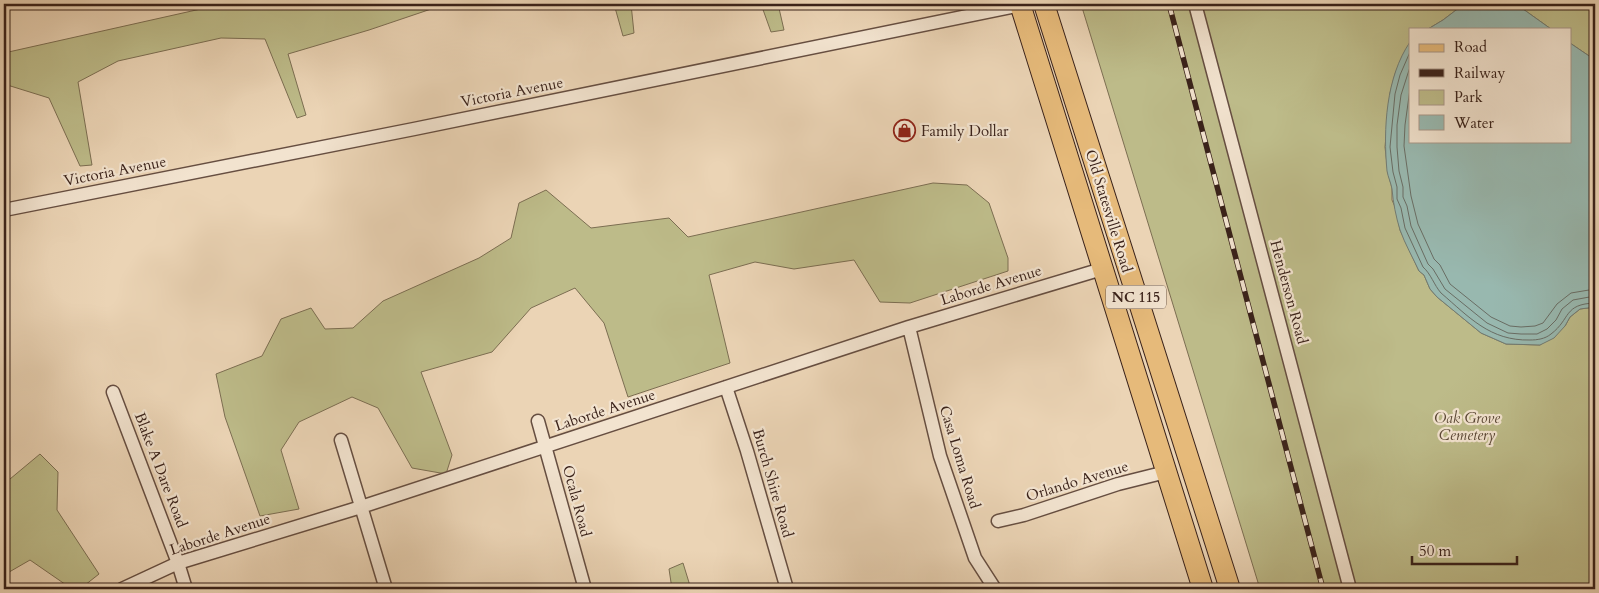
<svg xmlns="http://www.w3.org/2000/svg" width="1599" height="593" viewBox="0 0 1599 593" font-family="Cardo,serif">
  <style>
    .green { fill: #bdbb89; stroke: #7c6e52 }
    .water { fill: #98b8af; stroke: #727c73 }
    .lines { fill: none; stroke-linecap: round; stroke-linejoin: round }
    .shore { stroke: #696d64; stroke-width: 1 }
    .street-casing { stroke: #664e41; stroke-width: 15 }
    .primary-casing { stroke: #3a221a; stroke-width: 22 }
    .street { stroke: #f2e3cf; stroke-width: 12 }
    .primary { stroke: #e6ba7a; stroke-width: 20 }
    .rail-casing { stroke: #3a221a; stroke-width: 5.5 }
    .rail { stroke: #f2e3cf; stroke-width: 4; stroke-dasharray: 11; stroke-linecap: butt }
    .labels { text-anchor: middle; stroke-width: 4.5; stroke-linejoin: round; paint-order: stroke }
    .shield { fill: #f2e3cf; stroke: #715c50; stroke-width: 1 }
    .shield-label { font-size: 14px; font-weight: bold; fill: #3a221a }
    .street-label { font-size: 15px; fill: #3a221a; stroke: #f2e3cf }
    .poi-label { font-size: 15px; fill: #3a221a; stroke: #f2e3cf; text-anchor: start }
    .park-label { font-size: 15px; font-style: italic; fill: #5b4836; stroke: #f2e3cf }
  </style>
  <rect width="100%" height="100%" fill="#ebd4b5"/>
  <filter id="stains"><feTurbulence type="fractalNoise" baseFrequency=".004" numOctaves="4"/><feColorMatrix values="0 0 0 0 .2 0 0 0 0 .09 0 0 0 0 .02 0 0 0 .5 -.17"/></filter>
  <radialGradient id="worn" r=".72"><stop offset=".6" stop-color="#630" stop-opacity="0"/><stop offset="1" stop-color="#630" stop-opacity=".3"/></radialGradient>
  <!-- green -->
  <path class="green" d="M223 4H446L369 30 288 54 306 115 297 118 265 39 221 38 118 61 78 82 92 165 80 166 49 98 4 84V53Z
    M614 4H631L634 33 623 36Z
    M761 4H778L784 30 771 32Z
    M1081 4H1464L1443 20 1428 29H1410V42L1395 74 1390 93 1385 147 1388 173 1392 188V200L1396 209 1400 230 1419 271 1424 275 1430 289 1437 297 1481 333 1506 344 1540 345 1565 326 1570 317 1580 309 1595 307V589H1260Z
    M1516 4H1595V60L1570 43V29H1551Z
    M933 183 967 185 989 203 1008 258V271L910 303 880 302 854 260 794 269 755 262 709 275 730 363 628 397 604 323 575 288 531 308 492 352 421 372 452 455 446 474 412 468 378 408 352 397 299 422 281 450 299 509 260 516 225 417 216 374 262 356 281 319 311 308 325 329 353 328 383 301 479 258 511 238 519 203 546 190 591 228 669 218 688 237Z
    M40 454 58 472 57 510 99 574 80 589H72L30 560 4 575V484Z
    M683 563 691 589H672L669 569Z"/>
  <!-- water -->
  <path class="water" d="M1464 4H1516L1551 29H1428L1443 20Z
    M1410 42V141H1570V43L1595 60V307L1580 309 1570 317 1565 326 1554 338 1540 345 1506 344 1481 333 1437 297 1430 289 1424 275 1419 271C1413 258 1405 244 1400 230 1396 217 1393 202 1392 189 1391 183 1388 177 1387 171 1383 129 1386 77 1410 42Z"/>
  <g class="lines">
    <!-- shore -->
    <path class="shore" d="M1410 52 1400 75 1395 94 1390 147 1393 172 1397 187V199L1401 208 1405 228 1423 267C1431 274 1434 285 1441 293 1469 317 1490 341 1530 340 1537 340 1545 339 1551 334 1571 319 1563 304 1595 303
      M1410 67 1401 95 1397 125V147L1399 171 1403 187V197L1407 206 1411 226 1428 264 1433 269 1445 289 1487 323 1508 333 1521 334H1537L1547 329 1556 320 1562 309 1573 300 1595 296
      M1410 89 1405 125 1404 146 1411 196 1418 224 1434 259 1440 265 1450 284 1491 317 1510 326 1521 327 1535 326 1543 323 1557 304 1571 293 1595 289"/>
    <defs>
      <path id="street" d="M1195 4 1350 589
        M4 210 414 129 1026 4
        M909 327 940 456 975 558 995 589
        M726 387 747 451 787 589
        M113 392 178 563 186 589
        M538 421 585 589
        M341 440 386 589
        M998 521 1024 515 1118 484 1166 472
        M122 589 178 563 361 507 909 327 1102 269"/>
      <path id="primary" d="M1020 4 1203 589
        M1044 4 1230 589"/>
    </defs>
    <!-- street casing -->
    <use href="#street" class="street-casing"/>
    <!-- primary casing -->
    <use href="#primary" class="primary-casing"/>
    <!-- street -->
    <use href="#street" class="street"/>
    <!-- primary -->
    <use href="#primary" class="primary"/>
    <defs>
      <path id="rail" d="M1169 4 1323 589"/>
    </defs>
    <!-- rail casing -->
    <use href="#rail" class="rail-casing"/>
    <!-- rail -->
    <use href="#rail" class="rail"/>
  </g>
  <!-- icons -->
  <defs>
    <symbol id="shop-ring" viewBox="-11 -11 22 22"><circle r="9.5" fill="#f2e3cf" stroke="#8f2418" stroke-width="1.5"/><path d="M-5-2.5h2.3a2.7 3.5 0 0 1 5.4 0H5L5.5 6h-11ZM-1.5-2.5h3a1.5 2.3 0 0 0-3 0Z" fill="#8f2418"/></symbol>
  </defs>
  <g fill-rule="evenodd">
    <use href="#shop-ring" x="892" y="118" width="25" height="25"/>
  </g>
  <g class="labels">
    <!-- shield labels -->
    <rect class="shield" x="1106" y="285.5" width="60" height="23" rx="4"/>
    <g class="shield-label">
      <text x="1136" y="302">NC 115</text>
    </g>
    <!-- street labels -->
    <g class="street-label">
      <text transform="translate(512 92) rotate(-11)" y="5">Victoria Avenue</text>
      <text transform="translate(115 171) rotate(-11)" y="5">Victoria Avenue</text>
      <text transform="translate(1109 211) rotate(73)" y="5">Old Statesville Road</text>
      <text transform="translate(991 285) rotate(-17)" y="5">Laborde Avenue</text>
      <text transform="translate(1289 292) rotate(75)" y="5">Henderson Road</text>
      <text transform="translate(605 410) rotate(-18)" y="5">Laborde Avenue</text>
      <text transform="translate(960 457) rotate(73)" y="5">Casa Loma Road</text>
      <text transform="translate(161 470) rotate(69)" y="5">Blake A Dare Road</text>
      <text transform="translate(1077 481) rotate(-17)" y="5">Orlando Avenue</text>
      <text transform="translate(773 483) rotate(74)" y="5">Burch Shire Road</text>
      <text transform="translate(577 501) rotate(75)" y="5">Ocala Road</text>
      <text transform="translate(220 534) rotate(-18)" y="5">Laborde Avenue</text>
    </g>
    <!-- poi labels -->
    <g class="poi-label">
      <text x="921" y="136">Family Dollar</text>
    </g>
    <!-- park labels -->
    <g class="park-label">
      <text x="1467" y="423">Oak Grove<tspan x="1467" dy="17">Cemetery</tspan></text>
    </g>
  </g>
  <!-- margin -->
  <rect width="1599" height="593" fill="none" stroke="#ebd4b5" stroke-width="20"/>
  <rect x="5" y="5" width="1589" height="583" fill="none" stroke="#3a221a" stroke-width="2.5"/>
  <rect x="10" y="10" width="1579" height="573" fill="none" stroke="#3a221a"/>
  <!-- legend -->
  <rect x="1409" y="28" width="162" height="115" fill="#f2e3cf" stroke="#a89687"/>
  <rect x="1419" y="44" width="25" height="8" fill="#e6ba7a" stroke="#a89687"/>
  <text x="1454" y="52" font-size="15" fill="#3a221a">Road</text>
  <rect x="1419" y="69" width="25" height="8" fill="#3a221a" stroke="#a89687"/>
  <text x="1454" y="78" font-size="15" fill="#3a221a">Railway</text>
  <rect x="1419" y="90" width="25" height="15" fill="#bdbb89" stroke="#a89687"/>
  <text x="1454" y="102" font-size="15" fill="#3a221a">Park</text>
  <rect x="1419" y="115" width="25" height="15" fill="#98b8af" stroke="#a89687"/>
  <text x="1454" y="128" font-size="15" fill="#3a221a">Water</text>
  <!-- scale -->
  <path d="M1412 556v8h105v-8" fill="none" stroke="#3a221a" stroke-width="2.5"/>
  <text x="1419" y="556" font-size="15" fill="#3a221a" stroke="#f2e3cf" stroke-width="4" paint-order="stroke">50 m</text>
  <rect width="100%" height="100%" filter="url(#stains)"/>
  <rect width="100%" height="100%" fill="url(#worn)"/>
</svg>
